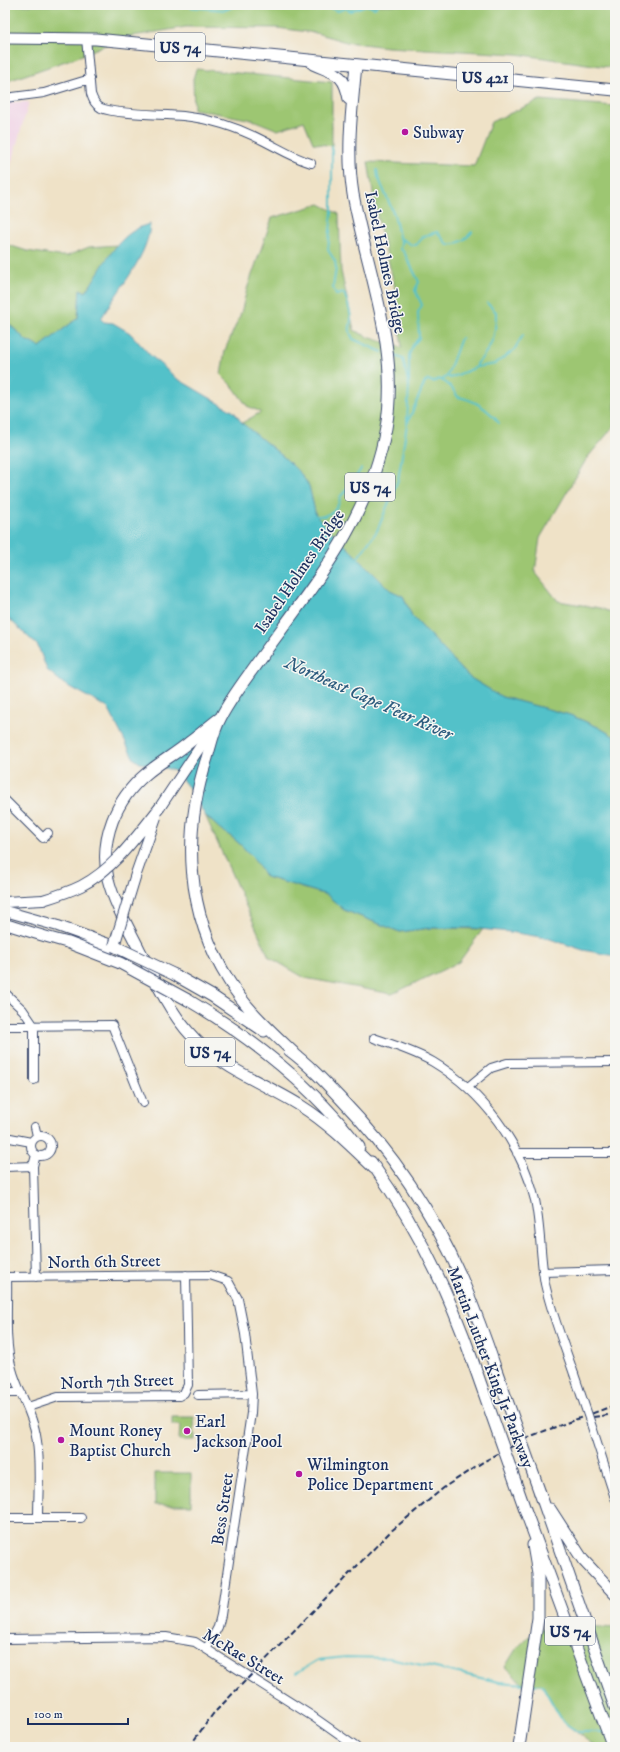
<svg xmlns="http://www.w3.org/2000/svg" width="620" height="1752" viewBox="0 0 620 1752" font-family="'IM FELL DW Pica',serif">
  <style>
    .built { fill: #f0d0e5 }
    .green { fill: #9dc672; stroke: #5c7a68 }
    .water { fill: #53c1c9; stroke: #377894 }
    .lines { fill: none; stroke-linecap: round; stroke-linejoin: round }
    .stream { stroke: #53c1c9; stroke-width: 2 }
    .minor-casing { stroke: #3b4a6e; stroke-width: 10 }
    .major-casing { stroke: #3b4a6e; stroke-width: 12 }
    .highway-casing { stroke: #3b4a6e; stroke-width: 13 }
    .minor { stroke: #fff; stroke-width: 8 }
    .major { stroke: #fff; stroke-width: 10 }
    .highway { stroke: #fff; stroke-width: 11 }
    .rail { stroke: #1b2f5e; stroke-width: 2; stroke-dasharray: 6 3; stroke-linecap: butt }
    .minor-bridge-casing { stroke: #3b4a6e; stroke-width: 10; stroke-linecap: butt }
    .major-bridge-casing { stroke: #3b4a6e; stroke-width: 12; stroke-linecap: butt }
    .highway-bridge-casing { stroke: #3b4a6e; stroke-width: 13; stroke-linecap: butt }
    .minor-bridge { stroke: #fff; stroke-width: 8 }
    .major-bridge { stroke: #fff; stroke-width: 10 }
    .highway-bridge { stroke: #fff; stroke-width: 11 }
    .poi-dot { fill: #b5179e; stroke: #f6f6f2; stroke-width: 1.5 }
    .labels { text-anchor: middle; stroke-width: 3; stroke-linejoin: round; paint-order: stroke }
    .shield { fill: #f6f6f2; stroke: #5d6b8a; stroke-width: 1 }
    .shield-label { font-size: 16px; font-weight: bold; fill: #1b2f5e }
    .poi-label { font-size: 17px; fill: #1b2f5e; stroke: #f6f6f2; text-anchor: start }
    .street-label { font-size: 17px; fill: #1b2f5e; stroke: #f6f6f2 }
    .water-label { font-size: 18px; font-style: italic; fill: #2c5b7e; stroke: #f6f6f2 }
  </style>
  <rect width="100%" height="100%" fill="#f6f6f2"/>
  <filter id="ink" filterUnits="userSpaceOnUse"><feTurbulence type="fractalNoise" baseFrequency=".025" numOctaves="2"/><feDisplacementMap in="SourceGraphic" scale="8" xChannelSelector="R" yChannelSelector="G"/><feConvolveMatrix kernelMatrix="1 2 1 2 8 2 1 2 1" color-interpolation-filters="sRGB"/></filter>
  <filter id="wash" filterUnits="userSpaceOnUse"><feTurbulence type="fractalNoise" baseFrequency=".012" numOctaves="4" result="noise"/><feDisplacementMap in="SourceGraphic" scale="16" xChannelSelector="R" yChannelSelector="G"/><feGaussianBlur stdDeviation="0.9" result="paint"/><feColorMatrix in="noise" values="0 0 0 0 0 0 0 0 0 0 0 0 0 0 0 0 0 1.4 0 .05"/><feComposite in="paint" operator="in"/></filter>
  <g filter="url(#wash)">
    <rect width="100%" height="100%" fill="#efe2c7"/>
    <!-- built -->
    <path class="built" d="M5 102H29L5 185Z"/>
    <!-- green -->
    <path class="green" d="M5 5H615V68L516 54 387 47 346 42 316 33 277 28 186 27 121 38 80 56 5 82Z
      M196 69 332 82V146L313 143 304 121 278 130 253 120 194 109 193 79Z
      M540 100 615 106V425L587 458 540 538 535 572 558 601 600 608 615 614V737L598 727 570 715 502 697 469 677 412 616 403 596 390 590 316 516 309 486 286 459 242 423 261 412 247 406 234 388 221 375 225 350 241 313 247 289 272 218 320 204 339 214 341 271 354 330 368 337 402 348 394 283 377 216 368 162 474 166 491 122Z
      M5 244 27 251 59 256H67L89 247 117 245 86 292 80 289 78 318 40 347 27 341 5 320Z
      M205 815 220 829 233 838 242 846 253 858 266 877 327 895 344 910 400 932 430 928 483 929 459 962 392 994 305 978 269 957Z
      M172 1417H194L195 1440H179L180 1425H172Z
      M155 1473H191V1505H155Z
      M585 1626 615 1628V1747H596L563 1722 542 1685 523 1684 505 1667 516 1649 536 1629Z"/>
    <!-- water -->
    <path class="water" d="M150 224C149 256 116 292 101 319L104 322 113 323 130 333 150 355 176 378 234 412 242 423 286 459 301 474 309 486 316 516 390 590 403 596 412 616 469 677 502 697 570 715 598 727 615 737V956L583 950 547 938 510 932 471 928H430L400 932 344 910 327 895 266 877 253 858 242 846 233 838 220 829 205 815 189 788 175 771 162 767 140 763 134 759 108 708 64 684 47 670 38 646 5 615V320L27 341 40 347 78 318 80 289 86 292C103 267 118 231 150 224Z"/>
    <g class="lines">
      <!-- stream -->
      <path class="stream" d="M191 5V7L225 10 236 5
        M323 5 338 11 346 8 350 11 366 5 375 8 377 5
        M332 146V212L328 250 335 261 336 268 333 287 336 295 344 293C347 300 350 311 351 318 351 329 347 327 353 339L382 352
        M377 170 378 177 394 214 400 241
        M392 355 403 359 409 386
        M477 367V364C493 345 496 336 496 312L487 303
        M447 376 450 378 477 367 495 364 514 350 523 335
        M442 380 447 376 461 338
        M409 381V355L413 345 419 338 418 312 422 305 415 290 419 282 404 252 400 249 402 239 412 245H416L424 236 437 232 448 245C459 244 465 240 472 232
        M407 421 409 385
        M316 516H324L333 512 339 503 340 497 349 487 361 469
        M356 560 377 531 398 480 407 424 425 382 428 380 433 382 439 379C449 383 452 388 458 397 476 400 488 409 499 423
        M296 1673 318 1660 346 1657 390 1658 499 1682 525 1684
        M531 1685H542L563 1722 578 1732H603"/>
    </g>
  </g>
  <g filter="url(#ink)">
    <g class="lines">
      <defs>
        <path id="minor" d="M86 38 91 94C93 100 95 105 101 108 117 115 164 114 183 116 212 119 239 128 264 141 280 149 294 158 311 163
          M5 98 44 93 90 79
          M5 800 43 838 48 833
          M5 993 23 1010 34 1026V1080
          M5 1026 112 1025 143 1103
          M374 1038C393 1045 414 1051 433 1062 483 1092 521 1143 535 1200 541 1228 540 1257 545 1284 552 1315 564 1345 574 1374
          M468 1087 491 1068 507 1063 615 1062
          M35 1127 37 1136
          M31 1146a10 10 0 1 1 20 0a10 10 0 1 1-20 0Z
          M5 1137 31 1142
          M517 1153H615
          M5 1167 33 1166
          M543 1272 615 1270
          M5 1277 210 1275 228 1281 238 1299 245 1334 252 1394 251 1413 221 1615 218 1627 207 1648
          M7 1277C8 1307 4 1340 12 1369 18 1392 32 1411 36 1435 41 1462 38 1491 38 1518
          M36 1277 33 1166 36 1155
          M5 1393H21
          M198 1395 252 1394
          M28 1407 58 1397 179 1396 184 1393 188 1385 186 1275
          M593 1430 615 1498
          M5 1518H81
          M5 1639 166 1637 195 1642 312 1716 356 1747"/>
        <path id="major" d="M160 807 214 726
          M5 902 43 900
          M5 911 58 926 114 946
          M5 924C25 930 97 955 113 947"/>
        <path id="highway" d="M5 38 96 39 615 90
          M313 64C335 74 344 72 349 99
          M220 718C210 725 201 734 191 741 177 753 160 762 146 774 116 799 99 839 108 879 114 903 128 927 139 949 157 983 172 1019 201 1045 230 1072 268 1085 301 1106 328 1123 351 1146 374 1168
          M175 975 212 996 264 1031
          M188 1000C251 1037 315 1088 359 1147
          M289 1050C308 1064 324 1081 340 1098 390 1150 433 1212 462 1279 474 1308 485 1337 495 1367
          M294 1053C271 1031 246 1009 229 981 186 912 182 834 207 758 211 744 214 729 221 717 231 698 245 680 257 663 310 589 370 520 386 428 400 347 367 272 353 194 346 151 352 108 356 65
          M371 1162C416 1224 448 1290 473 1362
          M540 1493 615 1707
          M550 1509 583 1560 615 1594
          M527 1515 613 1747
          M519 1747 538 1618V1574L533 1545"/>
      </defs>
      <!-- minor casing -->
      <use href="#minor" class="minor-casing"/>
      <!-- major casing -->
      <use href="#major" class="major-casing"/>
      <!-- highway casing -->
      <use href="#highway" class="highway-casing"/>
      <!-- minor -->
      <use href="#minor" class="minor"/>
      <!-- major -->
      <use href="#major" class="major"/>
      <!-- highway -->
      <use href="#highway" class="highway"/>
      <!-- rail -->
      <path class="rail" d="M593 1417 615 1414
        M189 1747 213 1714 390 1532 446 1486 483 1462 531 1436 615 1405"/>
      <defs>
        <path id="minor-bridge" d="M574 1374 593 1430"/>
        <path id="major-bridge" d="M43 900C56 896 69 892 81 886 114 869 137 836 160 807
          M114 946 136 874 156 817"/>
        <path id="highway-bridge" d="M69 943 120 963 188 1000
          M114 946 175 975
          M473 1362 527 1515
          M495 1367 540 1493"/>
      </defs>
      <!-- minor-bridge casing -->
      <use href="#minor-bridge" class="minor-bridge-casing"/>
      <!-- major-bridge casing -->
      <use href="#major-bridge" class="major-bridge-casing"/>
      <!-- highway-bridge casing -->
      <use href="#highway-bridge" class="highway-bridge-casing"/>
      <!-- minor-bridge -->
      <use href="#minor-bridge" class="minor-bridge"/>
      <!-- major-bridge -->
      <use href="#major-bridge" class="major-bridge"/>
      <!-- highway-bridge -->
      <use href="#highway-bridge" class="highway-bridge"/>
    </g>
  </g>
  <!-- markers -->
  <g class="poi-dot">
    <circle cx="405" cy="132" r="4"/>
    <circle cx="187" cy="1431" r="4"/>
    <circle cx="61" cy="1440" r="4"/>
    <circle cx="299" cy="1474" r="4"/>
  </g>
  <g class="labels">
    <!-- shield labels -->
    <g class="shield">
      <rect x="155" y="33" width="50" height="28" rx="3"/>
      <rect x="457" y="63" width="56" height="28" rx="3"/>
      <rect x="345" y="473" width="50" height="28" rx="3"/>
      <rect x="185" y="1038" width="50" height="28" rx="3"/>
      <rect x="545" y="1617" width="50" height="28" rx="3"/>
    </g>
    <g class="shield-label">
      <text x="180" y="53">US 74</text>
      <text x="485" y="83">US 421</text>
      <text x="370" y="493">US 74</text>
      <text x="210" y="1058">US 74</text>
      <text x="570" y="1637">US 74</text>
    </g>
    <!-- poi labels -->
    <g class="poi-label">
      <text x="413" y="138">Subway</text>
      <text x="195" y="1427">Earl<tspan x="195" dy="20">Jackson Pool</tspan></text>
      <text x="69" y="1436">Mount Roney<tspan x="69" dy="20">Baptist Church</tspan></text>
      <text x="307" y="1470">Wilmington<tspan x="307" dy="20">Police Department</tspan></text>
    </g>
    <!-- street labels -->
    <g class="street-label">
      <text transform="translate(386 262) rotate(78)" y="6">Isabel Holmes Bridge</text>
      <text transform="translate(299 571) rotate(-56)" y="6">Isabel Holmes Bridge</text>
      <text transform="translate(104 1261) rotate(-1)" y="6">North 6th Street</text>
      <text transform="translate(491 1367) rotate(69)" y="6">Martin Luther King Jr Parkway</text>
      <text transform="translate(117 1381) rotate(-2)" y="6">North 7th Street</text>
      <text transform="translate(222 1509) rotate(-82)" y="6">Bess Street</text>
      <text transform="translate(244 1656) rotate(31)" y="6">McRae Street</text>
    </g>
    <!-- water labels -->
    <g class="water-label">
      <text transform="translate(369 698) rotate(24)" y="6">Northeast Cape Fear River</text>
    </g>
  </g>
  <!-- margin -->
  <rect width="620" height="1752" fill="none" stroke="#f6f6f2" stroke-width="20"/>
  <!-- scale -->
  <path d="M28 1718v6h100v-6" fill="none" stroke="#1b2f5e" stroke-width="2"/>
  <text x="34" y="1718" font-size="12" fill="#1b2f5e" stroke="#f6f6f2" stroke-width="3" paint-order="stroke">100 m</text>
</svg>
